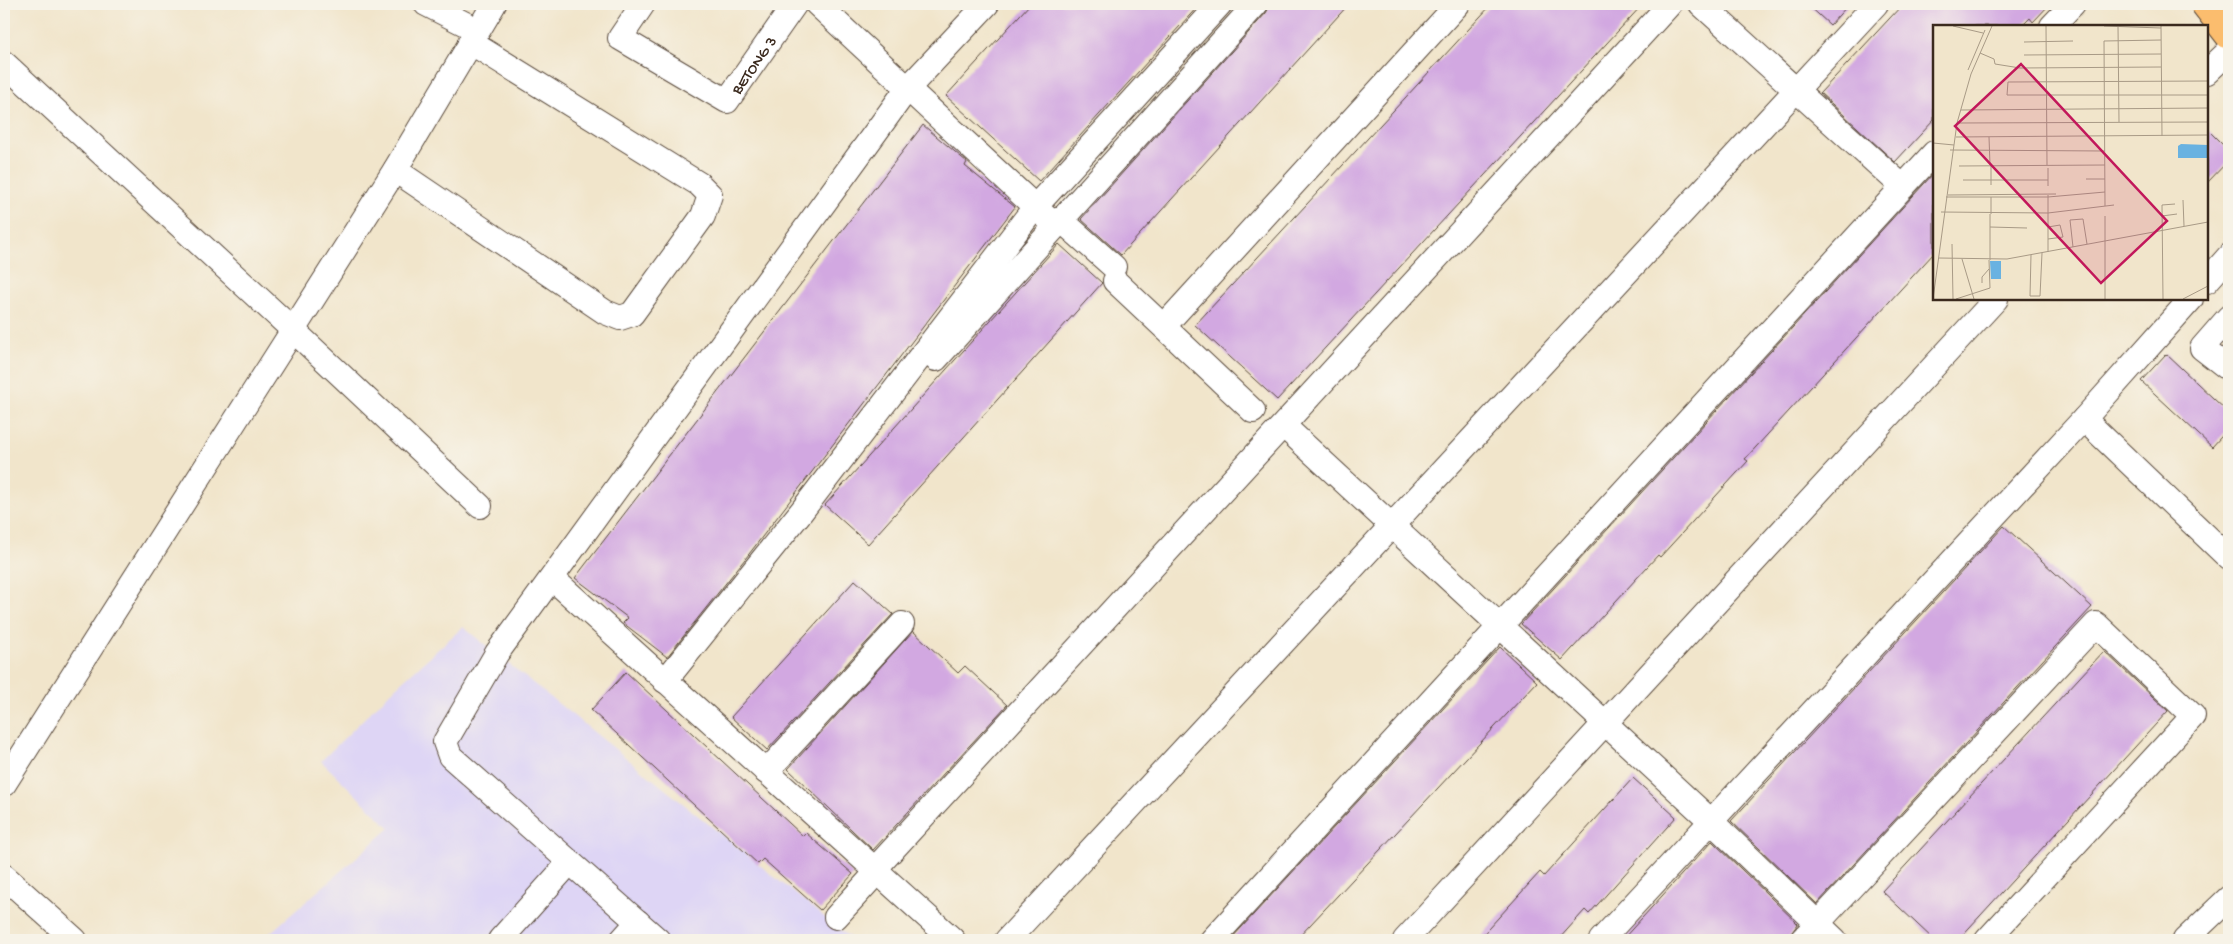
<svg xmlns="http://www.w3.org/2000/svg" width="2233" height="944" viewBox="0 0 2233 944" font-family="'Gochi Hand',sans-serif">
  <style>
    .built { fill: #ded5f5 }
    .building { fill: #d2a8e1 }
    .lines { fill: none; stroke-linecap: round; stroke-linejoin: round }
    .minor-casing { stroke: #564638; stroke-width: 26 }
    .highway-casing { stroke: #564638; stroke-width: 30 }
    .minor { stroke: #fff; stroke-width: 24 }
    .highway { stroke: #fbbd6e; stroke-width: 28 }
    .labels { text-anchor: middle; stroke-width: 4.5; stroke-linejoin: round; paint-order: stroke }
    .street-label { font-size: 16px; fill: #3b2a1e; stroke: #f7f3e8 }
    .inset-road { fill: none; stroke: #a89a86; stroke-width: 1 }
    .view { fill: #c2185b; fill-opacity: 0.15; stroke: #c2185b; stroke-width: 2.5 }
    .inset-edge { fill: none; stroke: #3b2a1e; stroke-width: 2.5 }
  </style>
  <rect width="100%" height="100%" fill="#f7f3e8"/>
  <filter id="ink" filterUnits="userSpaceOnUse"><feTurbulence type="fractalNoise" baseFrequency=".02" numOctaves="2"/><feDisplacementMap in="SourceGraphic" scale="10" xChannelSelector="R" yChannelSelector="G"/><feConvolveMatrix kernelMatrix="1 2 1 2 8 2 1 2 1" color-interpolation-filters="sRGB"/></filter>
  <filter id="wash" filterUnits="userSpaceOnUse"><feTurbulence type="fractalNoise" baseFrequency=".0096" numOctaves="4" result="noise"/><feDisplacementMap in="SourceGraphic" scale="20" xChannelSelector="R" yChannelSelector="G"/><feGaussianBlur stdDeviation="1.12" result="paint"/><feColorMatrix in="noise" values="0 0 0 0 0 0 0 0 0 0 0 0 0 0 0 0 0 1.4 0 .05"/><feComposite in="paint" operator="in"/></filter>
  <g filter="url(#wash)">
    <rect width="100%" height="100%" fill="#f1e5cb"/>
    <!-- built -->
    <path class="built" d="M463 627 853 940H262L390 828 321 761 397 686Z"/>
    <g id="blocks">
      <!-- building -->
      <path class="building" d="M1030 4H1200L1039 181 946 96Z
        M1271 4H1349L1121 255 1081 219 1266 13Z
        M1492 4H1643L1277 400 1195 325Z
        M1807 4H1849L1830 25Z
        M1903 4H2050L2033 22 2030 18 2022 26H1934V120L1895 162 1820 93Z
        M923 125 967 162 965 166 1015 207 749 554 667 657 623 623 628 618 575 578Z
        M2207 129 2229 151V160L2207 183Z
        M1934 173V253L1745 459 1748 461 1660 557 1658 555 1562 660 1521 624Z
        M1059 244 1102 283 868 544 825 505Z
        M2166 354 2229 413V428L2212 447 2141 381Z
        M2004 526 2092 607 1817 904 1731 821Z
        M855 580 893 614 767 750 731 717Z
        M913 631 958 673 965 666 1007 705 873 850 788 769Z
        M1500 647 1537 682 1296 940H1230Z
        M2104 651 2168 711 1958 940H1934L1882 891Z
        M626 672 803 836 806 833 853 874 820 910 763 859 758 864 591 710Z
        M1633 778 1676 817 1589 914 1585 910 1558 940H1478L1540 872 1544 876Z
        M1712 841 1798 924 1786 940H1622Z"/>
    </g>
  </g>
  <g filter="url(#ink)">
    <use href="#blocks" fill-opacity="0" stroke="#564638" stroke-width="1"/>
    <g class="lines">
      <defs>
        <g id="minor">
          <path d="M426 4 477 30"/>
          <path id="s1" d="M643 4 620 38 727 101 795 4"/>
          <path d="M817 4 1046 217"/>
          <path d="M1701 4 1903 187"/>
          <path d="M2052 26 2073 4"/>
          <path d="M4 63 293 330 480 506"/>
          <path d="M2207 72 2229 51"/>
          <path d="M395 170 605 312 620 318 632 314 703 216 710 195 699 184 470 42"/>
          <path d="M1060 219 1114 267"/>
          <path d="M1115 281 1253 411"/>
          <path d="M2207 281 2229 256"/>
          <path d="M2229 317 2202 348 2229 369"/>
          <path d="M1164 326 1458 4"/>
          <path d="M936 359 1256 4"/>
          <path d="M2084 419 2229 558"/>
          <path d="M1284 426 1712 822 1835 940"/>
          <path d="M552 578 953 940"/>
          <path d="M665 681 801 512 1035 207 1220 4"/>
          <path d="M766 772 902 624"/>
          <path d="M4 784 395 170 494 4"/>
          <path d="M874 870 1670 4"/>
          <path d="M4 876 75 940"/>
          <path d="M836 917 877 872"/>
          <path d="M500 940 570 862"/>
          <path d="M622 940 638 922"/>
          <path d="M658 940 450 756 445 742 497 653 907 89 987 4"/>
          <path d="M1007 940 1876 4"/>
          <path d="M1212 940 1934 153"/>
          <path d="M1405 940 1996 299"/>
          <path d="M1601 940 2084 419 2191 299"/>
          <path d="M1802 940 2096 624 2193 716 1987 940"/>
          <path d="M2185 940 2229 898"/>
        </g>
        <path id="highway" d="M2205 4 2229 35"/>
      </defs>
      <!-- minor casing -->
      <use href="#minor" class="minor-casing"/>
      <!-- highway casing -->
      <use href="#highway" class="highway-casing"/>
      <!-- minor -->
      <use href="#minor" class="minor"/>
      <!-- highway -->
      <use href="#highway" class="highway"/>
    </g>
  </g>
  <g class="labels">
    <!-- street labels -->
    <g class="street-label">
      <text dy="6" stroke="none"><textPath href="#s1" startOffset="210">BETONG 3</textPath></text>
    </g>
  </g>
  <!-- overview -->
  <g transform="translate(1933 25)">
    <rect width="275" height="275" fill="#f1e5cb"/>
    <path d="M248 119 275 120V133H245V121ZM57 236H68V254H58Z" fill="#69b2e1"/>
    <path class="inset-road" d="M20 1 50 8M113 1 114 140M171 1 228 3M185 1 186 97M228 1 229 111M91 17 140 16M47 28 61 34 62 39 87 43 228 42M91 30 228 29M35 45 52 5M275 56 75 57 74 70H275M28 85 275 83M24 98 275 97M23 112 275 110M56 112 57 140M0 118 21 120M17 125 172 126M26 141 172 140M153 154H172M30 155H115M58 160V140M115 161V143M15 170 123 169M115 170V227M13 172H115L172 167M58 172V189M250 175 251 201M172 181 171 16 228 15M8 187 115 188 181 180M172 191V274M229 191 244 189M57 202 94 203M115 202 127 200 130 212 115 214M19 219 20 274M140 222 137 195 150 194 154 219M98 230 97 271H107L109 228M6 233 74 234 275 197M29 234 41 274M57 235V189M49 258V252L56 244M0 274 24 98 38 49 59 1M23 274 57 263 56 235M230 274 229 180 242 179M250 274 275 261"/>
    <path class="view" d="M88 39 234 196 168 258 22 101Z"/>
    <rect width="275" height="275" class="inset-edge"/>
  </g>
  <!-- margin -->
  <rect width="2233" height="944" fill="none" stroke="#f7f3e8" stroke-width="20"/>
</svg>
